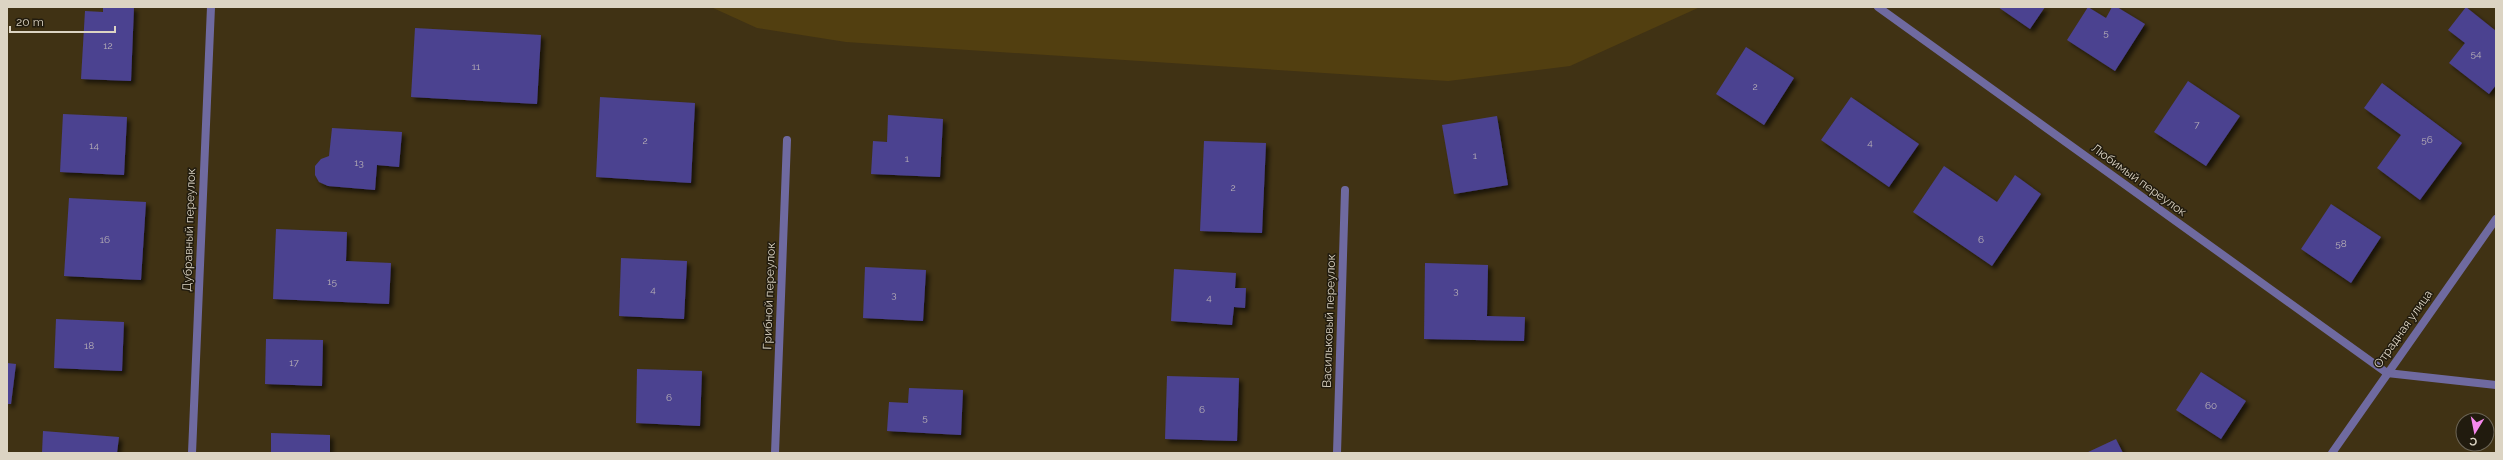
<svg xmlns="http://www.w3.org/2000/svg" width="2503" height="460" viewBox="0 0 2503 460" font-family="Raleway,sans-serif">
  <style>
    .green { fill: #523f10 }
    .building { fill: #4b4290; filter: url(#shadow) }
    .lines { fill: none; stroke-linecap: round; stroke-linejoin: round }
    .lane { stroke: #6f6aa0; stroke-width: 8 }
    .street { stroke: #6f6aa0; stroke-width: 8 }
    .labels { text-anchor: middle; stroke-width: 3; stroke-linejoin: round; paint-order: stroke }
    .number-label { font-size: 10px; fill: #b8b0b6 }
    .street-label { font-size: 12px; fill: #dcd4c3; stroke: #211b0e }
  </style>
  <defs>
    <filter id="shadow"><feDropShadow dx="3.5" dy="3.5" stdDeviation="2" flood-color="#0009"/></filter>
  </defs>
  <rect width="100%" height="100%" fill="#403214"/>
  <!-- green -->
  <path class="green" d="M711 7H1700L1570 66 1448 81 846 42 757 28Z"/>
  <!-- building -->
  <path class="building" d="M103 7H134L131 81 81 79 85 11 103 12Z
    M1998 7H2045L2030 29Z
    M2088 7 2106 18 2112 7H2117L2145 24 2115 71 2067 40Z
    M2466 7 2496 31V85L2489 94 2449 63 2465 43 2448 30Z
    M415 28 541 35 537 104 411 97Z
    M1746 47 1794 78 1764 125 1716 94Z
    M2188 81 2240 116 2206 166 2154 132Z
    M2382 83 2462 143 2420 200 2377 168 2401 135 2364 108Z
    M600 97 695 103 691 183 596 177Z
    M1851 97 1919 144 1889 187 1821 140Z
    M63 114 127 117 124 175 60 172Z
    M888 115 943 119 940 177 871 174 873 141 887 142Z
    M1497 116 1508 185 1454 194 1442 125Z
    M332 128 402 132 399 167 377 165 375 190 328 186 319 182 315 175V166L321 159 329 156Z
    M1204 141 1266 143 1262 233 1200 231Z
    M1944 166 1997 202 2015 175 2041 194 1992 266 1913 212Z
    M69 198 146 202 141 280 64 276Z
    M2331 204 2381 237 2351 283 2301 249Z
    M276 229 347 232 346 261 391 263 389 304 273 299Z
    M621 258 687 261 684 319 619 316Z
    M1425 263 1488 265 1487 316 1525 317 1524 341 1424 339Z
    M865 267 926 270 923 321 863 318Z
    M1174 269 1236 273 1235 288H1246L1245 308 1234 307 1232 325 1171 321Z
    M56 319 124 322 122 371 54 368Z
    M266 339 323 340 322 386 265 384Z
    M7 363 16 364 11 404H7Z
    M637 369 702 371 700 426 636 423Z
    M2201 372 2246 401 2221 439 2176 410Z
    M1167 376 1239 378 1237 441 1165 439Z
    M909 388 963 390 961 435 887 431 889 402 908 403Z
    M43 431 119 437 117 453H42Z
    M271 433 330 435V453H271Z
    M2116 439 2123 453H2086Z"/>
  <g class="lines">
    <!-- lane -->
    <path class="lane" d="M2387 373 2496 385"/>
    <!-- street -->
    <path class="street" d="M1878 7 2387 373
      M192 453 211 7
      M775 453 787 140
      M1337 453 1345 190
      M2332 453 2496 219"/>
  </g>
  <g class="labels">
    <!-- number labels -->
    <g class="number-label">
      <text x="2106" y="36">5</text>
      <text x="108" y="49">12</text>
      <text x="2476" y="57">54</text>
      <text x="476" y="70">11</text>
      <text x="1755" y="90">2</text>
      <text x="2197" y="128">7</text>
      <text x="2427" y="143">56</text>
      <text x="645" y="144">2</text>
      <text x="1870" y="146">4</text>
      <text x="94" y="149">14</text>
      <text x="1475" y="159">1</text>
      <text x="907" y="162">1</text>
      <text x="359" y="166">13</text>
      <text x="1233" y="191">2</text>
      <text x="105" y="243">16</text>
      <text x="1981" y="243">6</text>
      <text x="2341" y="247">58</text>
      <text x="332" y="285">15</text>
      <text x="653" y="293">4</text>
      <text x="1456" y="294">3</text>
      <text x="894" y="298">3</text>
      <text x="1209" y="301">4</text>
      <text x="89" y="349">18</text>
      <text x="294" y="366">17</text>
      <text x="669" y="401">6</text>
      <text x="2211" y="409">60</text>
      <text x="1202" y="413">6</text>
      <text x="925" y="421">5</text>
    </g>
    <!-- street labels -->
    <g class="street-label">
      <text transform="translate(2139 180) rotate(36)" y="4">Любимый переулок</text>
      <text transform="translate(189 230) rotate(-88)" y="4">Дубравный переулок</text>
      <text transform="translate(769 296) rotate(-88)" y="4">Грибной переулок</text>
      <text transform="translate(1329 321) rotate(-88)" y="4">Васильковый переулок</text>
      <text transform="translate(2403 329) rotate(-55)" y="4">Отрадная улица</text>
    </g>
  </g>
  <!-- border -->
  <rect width="2503" height="460" fill="none" stroke="#dcd4c3" stroke-width="16"/>
  <!-- north arrow -->
  <g transform="translate(2475 432) rotate(190)"><circle r="19" fill="#211b0e" stroke="#6c6556"/>
  <path d="M0-3L7 15L0 10L-7 15Z" fill="#f688ed"/>
  <text y="-6" font-size="11" font-weight="bold" text-anchor="middle" fill="#dcd4c3">С</text>
  </g>
  <!-- scale -->
  <path d="M10 26v6h105v-6" fill="none" stroke="#dcd4c3" stroke-width="2"/>
  <text x="16" y="26" font-size="12" fill="#dcd4c3" stroke="#211b0e" stroke-width="3" paint-order="stroke">20 m</text>
</svg>
